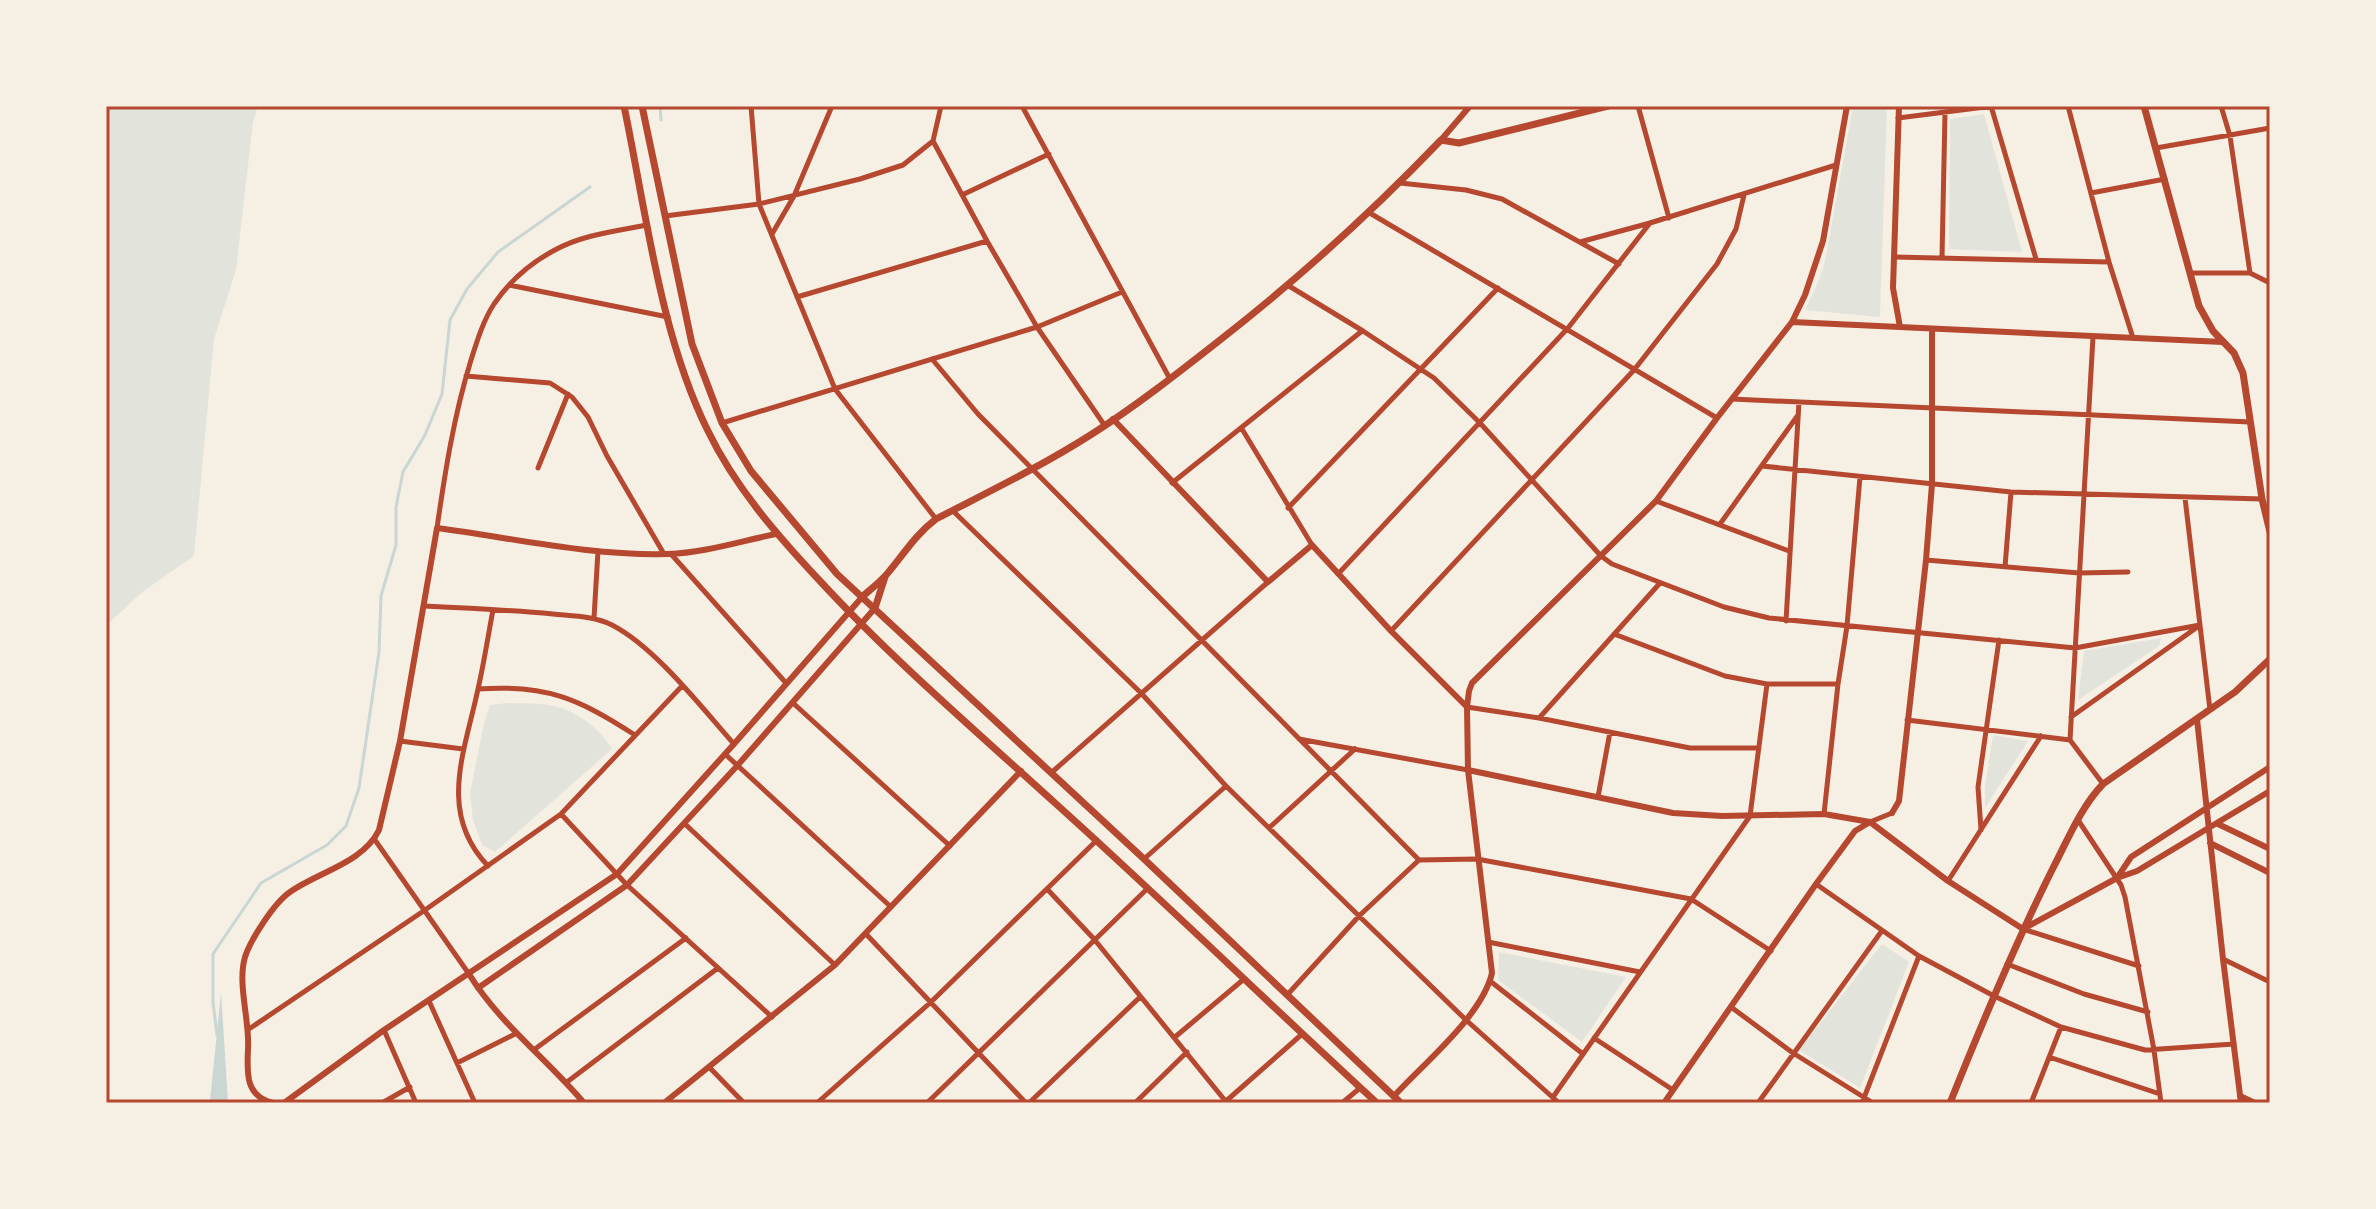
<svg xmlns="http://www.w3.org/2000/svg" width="2376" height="1209" viewBox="0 0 2376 1209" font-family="'PT Sans Narrow',sans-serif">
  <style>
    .green { fill: #e2e4dc }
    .water { fill: #c9d6d2 }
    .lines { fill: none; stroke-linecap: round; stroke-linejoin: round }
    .stream { stroke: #c9d6d2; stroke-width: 3 }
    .minor { stroke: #b5482f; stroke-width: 5 }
    .tertiary { stroke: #b5482f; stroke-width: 6 }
    .secondary { stroke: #b5482f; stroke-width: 7 }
    .neatline { fill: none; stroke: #b5482f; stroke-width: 3 }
  </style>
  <rect width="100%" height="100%" fill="#f6efe4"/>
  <!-- green -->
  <path class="green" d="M106 106H258L253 122 236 270 214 339 194 556 141 593 106 626Z
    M1853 106H1887L1880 317 1805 310 1820 278 1825 261Z
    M1984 114 2022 252 1949 249 1950 119Z
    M2161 638 2159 646 2078 700 2084 651Z
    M507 703C523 704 542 702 558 707 578 712 602 731 612 749L495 852 482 845 473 820 470 793 484 723 490 705Z
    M1993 735 2028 741 1985 808V786Z
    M1882 944 1909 962 1860 1088 1799 1050Z
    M1499 952 1626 977 1582 1042 1498 980Z"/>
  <!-- water -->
  <path class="water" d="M221 993 228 1103H210V1101Z"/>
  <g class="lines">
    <!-- stream -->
    <path class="stream" d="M660 106 661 120
      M217 1035 213 1002V954L261 883 327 845 346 826 359 788 379 652 381 596 396 545V507L403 472 425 435 442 394 450 320 467 289 498 252 590 187"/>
    <!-- minor -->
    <path class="minor" d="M751 106 759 204 835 389 936 519
      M1022 106 1170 379
      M1638 106 1669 218
      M1991 106 2036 259
      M2068 106 2109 262 2133 338
      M2221 106 2230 136 2250 273
      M1898 118 1993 106
      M933 141 987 241 1037 327 1105 426
      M2156 148 2270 128
      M1400 183 1466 190 1502 199 1619 264
      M2091 193 2165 179
      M962 195 1049 154
      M1368 212 1717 418
      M665 216 759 204 860 179 903 165 933 141 941 106
      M772 234 794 196 832 106
      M1580 242 1650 223 1836 165
      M1894 257 2109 262
      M1942 258 1945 113
      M2190 273H2250L2270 283
      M509 285 668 317
      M1289 286 1363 331 1434 378 1480 423 1601 556 1612 564 1724 607 1769 618 2075 648 2200 625
      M797 297 987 241
      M932 359 978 414 1419 860
      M466 376 550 383 572 397 588 417 607 456 664 554
      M1732 399 2250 422
      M722 423 1037 327 1122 292
      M1242 429 1312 545
      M1762 466 2011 492 2262 499
      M538 468 568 394
      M1172 483 1362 331
      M2185 498 2210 710
      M1656 501 1789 551
      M1288 508 1498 288
      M953 511 1141 693 1226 786 1359 916 1466 1020 1559 1103
      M1720 524 1798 415
      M437 528C445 472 454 415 471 360 477 341 483 321 494 304 509 282 529 264 553 251 581 235 616 231 647 225
      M671 554 786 683
      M1926 560 2079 573 2128 572
      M2005 567 2011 492
      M1338 574 1568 328 1650 223
      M424 606C467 608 510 610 553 614 572 616 594 616 612 625 655 647 702 708 734 744
      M594 618 598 551
      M1786 621 1799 402
      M1391 631 1634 370 1717 264 1736 229 1744 195
      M1614 634 1725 676 1767 684H1838
      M478 689C547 684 579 699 635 735
      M793 703 950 846
      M1467 707 1539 718 1690 748H1759
      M1540 717 1660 583
      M2071 717 2196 628
      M1907 720 2070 740 2103 784
      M1299 739 1468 770
      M2070 740 2093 337
      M400 741 463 749
      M725 754 891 907
      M1051 773 1268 582
      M1598 797 1610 732
      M561 814 627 885 772 1017
      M1824 814 1838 684 1847 626 1860 477
      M2078 820 2121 885 2125 897 2154 1050 2161 1103
      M1870 822 1892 813
      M685 824 835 965
      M1269 828 1355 749
      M1981 830 1978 787 1999 640
      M375 840 469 974
      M1144 859 1226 786
      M488 866C437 813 465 751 478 689 484 663 488 636 493 610
      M1948 881 2041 736
      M1816 884 1919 956 1994 996 2061 1027 2145 1050 2234 1044
      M1048 890 1094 939 1227 1103
      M2023 929 2139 966
      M866 934 1026 1103
      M1488 942 1640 972
      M2223 959 2270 982
      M2007 964 2084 994 2148 1012
      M1490 981 1583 1054
      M1288 994 1359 916 1419 860 1477 859 1691 899 1771 951
      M429 1001 475 1103
      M1731 1007 1793 1053 1873 1103
      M249 1029 425 910 561 814 682 686
      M384 1030 416 1103
      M1175 1037 1244 979
      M1594 1038 1673 1090
      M535 1049 686 938
      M2049 1057 2160 1094
      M457 1063 517 1033
      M710 1068 744 1103
      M567 1082 718 968
      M1553 1097 1750 816 1767 684
      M1225 1102 1301 1035
      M382 1103 410 1087
      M817 1103 931 1002 1097 840
      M927 1103 1148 888
      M1029 1103 1140 997
      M1135 1103 1187 1052
      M1342 1103 1360 1088
      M1758 1103 1881 932
      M1862 1103 1919 956
      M2031 1103 2061 1027"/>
    <!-- tertiary -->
    <path class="tertiary" d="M1899 106 1893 288 1900 327
      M1441 140 1470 106
      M1792 322 2223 342
      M1113 419 1268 582 1312 545 1391 631 1467 707
      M2197 719 2223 959 2241 1103
      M1468 770 1673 813 1722 816 1824 814 1870 822 1948 881 2023 929 2117 878 2137 871 2270 791
      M1892 813 1899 801 1926 560 1932 484V330
      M2218 824 2270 849
      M2210 843 2270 873
      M2117 878 2131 857 2270 767
      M469 974C499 1023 547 1059 584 1103
      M478 988 627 885 737 766 875 608
      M1394 1096C1424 1063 1482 1016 1492 973L1468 770 1467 707 1469 691 1472 683 1656 501 1717 418 1792 322 1805 295 1823 241 1847 106
      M2240 1096 2255 1103
      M273 1103C245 1096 247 1073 248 1049 250 1021 237 984 245 957 251 939 274 903 290 892 318 872 363 863 379 830L400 741 437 528C513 538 590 556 668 554 704 553 741 541 776 534
      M284 1103 384 1030 617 874 734 744 863 596
      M664 1103 835 965 1021 771
      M1664 1103 1816 884 1855 831 1870 822"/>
    <!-- secondary -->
    <path class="secondary" d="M624 106C646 211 660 335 708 431 735 487 777 535 820 581 893 660 975 730 1055 803 1164 901 1269 1004 1377 1103
      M642 106 692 344 722 423 751 471 837 574 1144 859 1401 1103
      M2144 106 2199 306 2213 331 2234 353 2243 373 2262 499 2270 532
      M863 596C871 589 880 582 887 574 904 554 915 535 936 519 988 492 1042 466 1092 434 1136 406 1178 373 1220 340 1298 279 1372 212 1441 140L1459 143 1608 106
      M875 608 885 577
      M1950 1103C1982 1023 2015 944 2053 868 2068 839 2081 807 2103 784L2235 692 2270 659"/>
  </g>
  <!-- border -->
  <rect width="2376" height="1209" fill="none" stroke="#f6efe4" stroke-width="216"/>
  <rect x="108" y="108" width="2160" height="993" class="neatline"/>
</svg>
